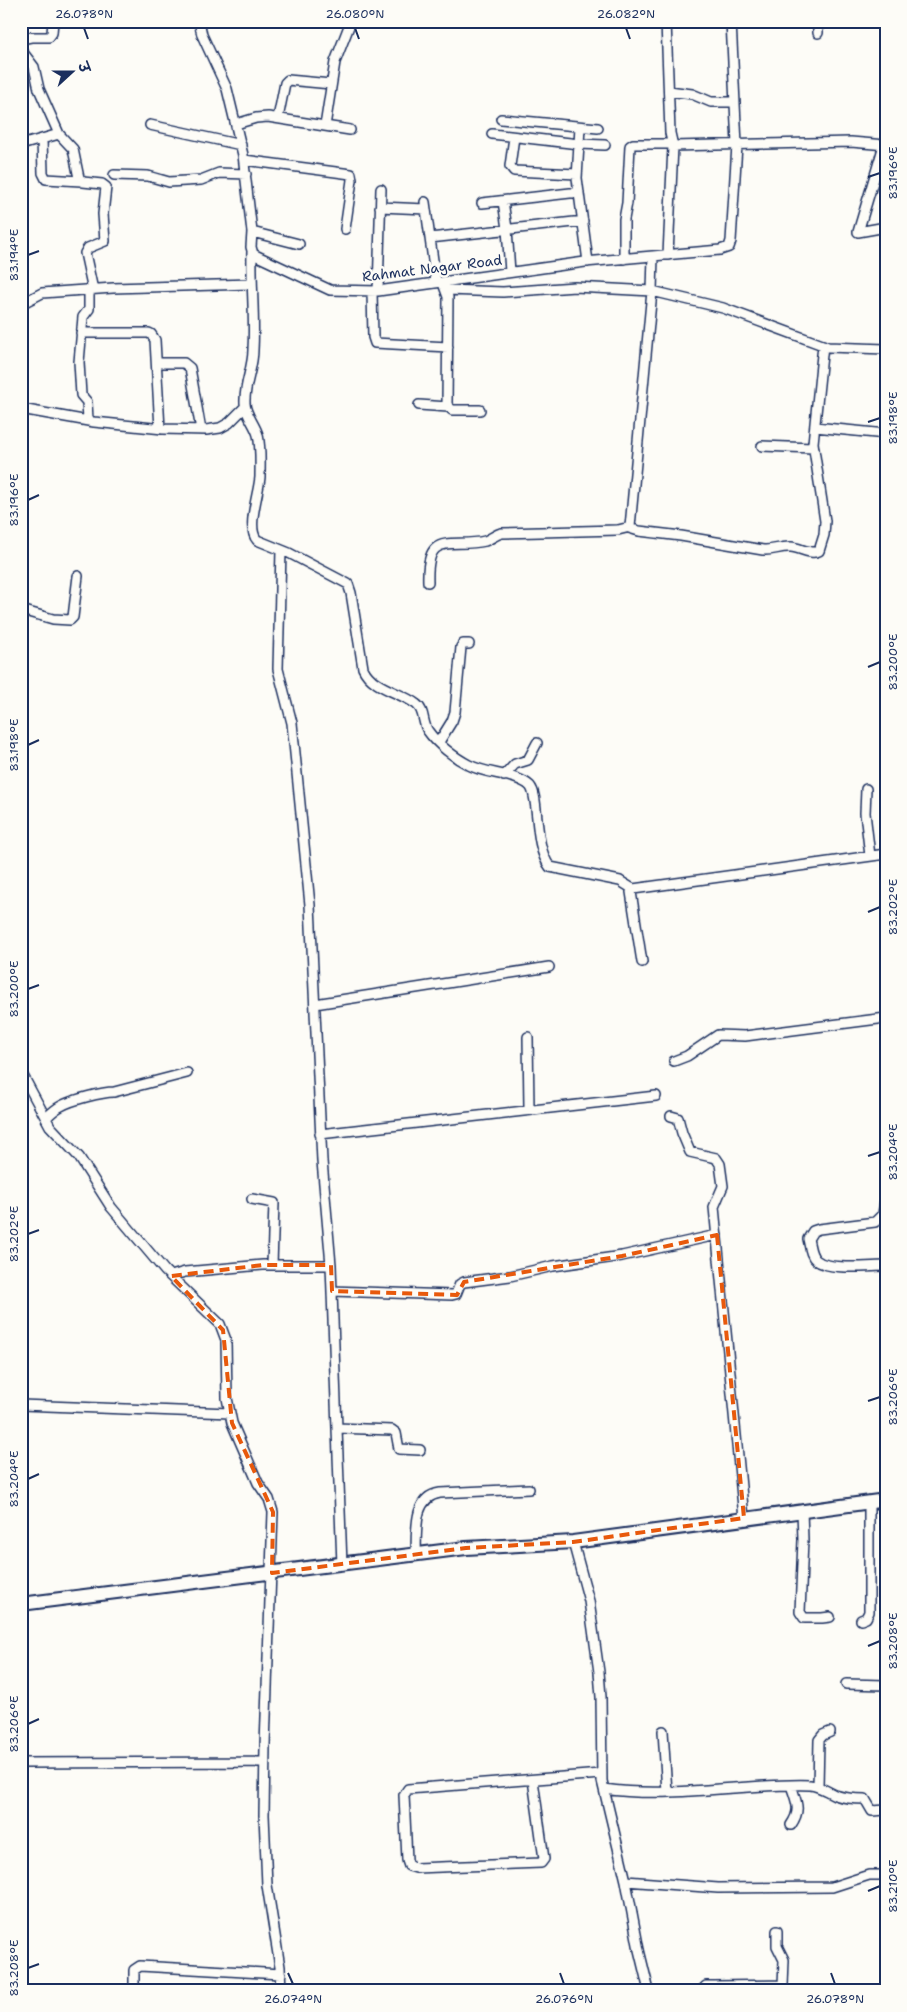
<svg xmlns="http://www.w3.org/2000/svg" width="907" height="2012" viewBox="0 0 907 2012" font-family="'Shantell Sans','Playpen Sans Deva',sans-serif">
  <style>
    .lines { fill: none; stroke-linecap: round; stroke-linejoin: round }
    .street-casing { stroke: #1b2f5e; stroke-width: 12 }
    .secondary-casing { stroke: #1b2f5e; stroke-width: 16 }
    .street { stroke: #fdfcf7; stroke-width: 9 }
    .secondary { stroke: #fdfcf7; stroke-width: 12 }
    .marked { fill: none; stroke: #e8590c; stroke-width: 4; stroke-dasharray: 10 6; stroke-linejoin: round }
    .ticks { fill: none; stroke: #1b2f5e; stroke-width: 2 }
    .labels { text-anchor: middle; stroke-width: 5; stroke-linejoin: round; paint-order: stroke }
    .street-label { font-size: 14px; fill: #1b2f5e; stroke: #fdfcf7 }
    .neatline { fill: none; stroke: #1b2f5e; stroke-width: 2 }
    .ticks-label { font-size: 12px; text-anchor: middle; fill: #1b2f5e }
  </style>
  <rect width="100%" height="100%" fill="#fdfcf7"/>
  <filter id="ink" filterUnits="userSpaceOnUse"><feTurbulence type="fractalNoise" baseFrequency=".02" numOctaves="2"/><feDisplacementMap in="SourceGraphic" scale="10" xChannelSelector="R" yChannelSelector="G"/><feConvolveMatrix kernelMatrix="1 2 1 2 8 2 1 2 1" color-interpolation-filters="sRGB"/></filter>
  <g filter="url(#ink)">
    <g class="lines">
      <defs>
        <path id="street" d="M87 21H117
          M199 21 202 35 227 89 243 155 252 232 251 247 253 254 330 290 378 291 585 262 720 250 729 247 731 241 737 145 731 21
          M666 21 670 133 673 146 851 142 886 145
          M818 21V33
          M21 39 31 37H49L52 33 53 21
          M21 50 34 67 39 89 59 134 73 149 79 178 83 182 102 184 106 187 103 214 105 241 88 248 85 253 93 290
          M669 91 692 94 711 102H735
          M278 118 285 83 288 80 331 84
          M501 119 598 128
          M236 124 256 118 268 117 350 130
          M150 125 241 145
          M325 126 335 62 351 21
          M580 127 577 178 588 262
          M492 134 579 144 605 145
          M514 137 510 166 514 171 577 174
          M42 139 43 173 46 179 81 181
          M21 145 59 134
          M884 145 858 232 886 227
          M244 160 351 174 352 180 345 229
          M114 175 148 176 169 182 201 180 219 173 246 174
          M503 201 507 229 510 272
          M425 202 436 282
          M482 203 579 192
          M380 207 426 209
          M252 232 299 244
          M430 238 583 221
          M252 251C251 284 255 317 253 350 253 369 244 384 245 403 245 414 255 424 258 435 261 448 260 463 260 477 259 493 246 528 257 540L289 553 348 584 351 593 363 668C372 688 400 692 416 704 425 710 422 723 428 731 437 744 455 758 469 765 485 774 518 774 530 786 540 797 533 845 550 867L620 881 633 889
          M668 255 673 146
          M624 259V219L627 203 630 146 633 144H672
          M444 286 448 297 447 405 452 410H480
          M447 290 503 292 575 287 652 291 723 308 828 347 886 349
          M372 291 373 337 375 343 448 347
          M378 291 381 189
          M21 304 42 293 113 288 251 284
          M81 333H149L151 334 155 340 160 429
          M157 363H184L190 368 201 430
          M419 405 448 407
          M21 409 94 422 163 429 206 430 220 428 229 423 245 407
          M88 420 87 402 81 395 79 362 83 317 89 309V290
          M815 427 886 434
          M762 446 813 448
          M629 528 639 531 681 536 763 550C773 551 781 546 791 547 801 548 811 555 819 551L824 535 825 521 813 443 823 345
          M281 550 278 669 292 723 310 905 322 1161 331 1265 342 1565
          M428 582C426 529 451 549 485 541 491 539 496 534 502 533L618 530 630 527 652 291 653 256
          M21 610 53 619 70 620 73 617 78 576
          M439 742 452 721 455 712 461 647 463 644H469
          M504 776 515 764 528 760 537 743
          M866 789 865 813 870 856
          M642 962 631 892 633 889 886 854
          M315 1004 549 967
          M528 1037 529 1109
          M674 1061 687 1056 718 1035 745 1036 886 1018
          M21 1072 50 1126 79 1157 111 1207 165 1271 220 1324 226 1340 227 1398 232 1423 258 1483 269 1499 273 1512 265 1746 264 1815 267 1885 280 1967 281 1991
          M671 1116 678 1118 682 1133 690 1152 716 1158 720 1164 723 1186 714 1207 744 1518
          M46 1118C50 1114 55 1109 61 1106 72 1100 102 1092 114 1092L187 1073
          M320 1134 656 1096
          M886 1164V1173
          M886 1194 883 1214 875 1222 819 1229 813 1231 808 1239C810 1246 810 1255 816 1260 829 1271 869 1266 886 1266
          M252 1199 274 1203 272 1265
          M171 1276 185 1272 263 1265H331
          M332 1291 452 1295 456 1294 460 1284 464 1282 510 1276 553 1266 622 1256 717 1235
          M21 1405 230 1413
          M337 1428 392 1430 396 1433 399 1449 420 1450
          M802 1510 803 1540 800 1612 804 1618H822L830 1617
          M573 1542 589 1601 599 1672 601 1697 602 1781 626 1881 639 1950 649 1991
          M416 1555C417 1533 412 1497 440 1493L529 1489
          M861 1620 866 1618 869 1612V1502
          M846 1684 886 1685
          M663 1731 667 1792
          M21 1763 265 1762
          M533 1780 544 1859 541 1863 416 1868 409 1866 407 1860 404 1795 408 1789 601 1774
          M818 1786 819 1740 823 1735 830 1732
          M604 1789C673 1799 741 1783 810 1785 820 1786 826 1791 835 1795 844 1798 855 1799 865 1799L872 1811 886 1810
          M791 1825C802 1809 796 1802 791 1785
          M626 1881 718 1888 832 1887 869 1875H886
          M134 1991V1970L140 1966 281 1974
          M701 1991 706 1986H714L783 1985 784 1960 777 1946V1931"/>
        <path id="secondary" d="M21 1604 466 1548 573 1542 886 1500"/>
      </defs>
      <!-- street casing -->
      <use href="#street" class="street-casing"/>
      <!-- secondary casing -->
      <use href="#secondary" class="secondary-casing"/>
      <!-- street -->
      <use href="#street" class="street"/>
      <!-- secondary -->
      <use href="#secondary" class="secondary"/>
    </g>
  </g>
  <!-- marked area -->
  <path class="marked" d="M717 1235 744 1518 573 1542 466 1548 272 1573 273 1512 232 1423 223 1330 171 1276 263 1265H331L332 1291 457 1295 464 1282 622 1256Z"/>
  <!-- ticks -->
  <path class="ticks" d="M84 28 88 39M355 28 359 39M626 28 630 39M868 177 880 173M28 255 39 251M868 422 880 418M28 500 39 495M868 667 880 662M28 745 39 740M868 912 880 907M28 989 39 985M868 1156 880 1152M28 1234 39 1230M868 1401 880 1397M28 1479 39 1474M868 1646 880 1641M28 1724 39 1719M868 1891 880 1886M28 1968 39 1964M288 1973 293 1984M560 1973 564 1984M831 1973 835 1984"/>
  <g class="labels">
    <!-- street labels -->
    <g class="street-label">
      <text transform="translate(432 268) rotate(-7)" y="5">Rahmat Nagar Road</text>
    </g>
  </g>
  <!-- margin -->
  <rect width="907" height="2012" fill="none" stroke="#fdfcf7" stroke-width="55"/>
  <!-- north arrow -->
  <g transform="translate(72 72) rotate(69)" stroke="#fdfcf7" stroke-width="4" paint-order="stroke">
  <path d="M0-4L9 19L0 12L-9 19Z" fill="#1b2f5e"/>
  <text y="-8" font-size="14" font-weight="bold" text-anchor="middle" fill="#1b2f5e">उ</text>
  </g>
  <rect x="28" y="28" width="852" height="1956" class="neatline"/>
  <g class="ticks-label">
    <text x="84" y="18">26.078°N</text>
    <text x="355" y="18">26.080°N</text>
    <text x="626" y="18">26.082°N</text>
    <text transform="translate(893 173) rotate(-90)" y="4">83.196°E</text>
    <text transform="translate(14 255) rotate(-90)" y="4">83.194°E</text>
    <text transform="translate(893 418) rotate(-90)" y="4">83.198°E</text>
    <text transform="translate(14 500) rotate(-90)" y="4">83.196°E</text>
    <text transform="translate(893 662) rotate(-90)" y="4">83.200°E</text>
    <text transform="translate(14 745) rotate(-90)" y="4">83.198°E</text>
    <text transform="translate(893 907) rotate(-90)" y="4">83.202°E</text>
    <text transform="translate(14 989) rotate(-90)" y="4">83.200°E</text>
    <text transform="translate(893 1152) rotate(-90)" y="4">83.204°E</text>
    <text transform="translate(14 1234) rotate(-90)" y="4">83.202°E</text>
    <text transform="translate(893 1397) rotate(-90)" y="4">83.206°E</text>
    <text transform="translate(14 1479) rotate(-90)" y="4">83.204°E</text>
    <text transform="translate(893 1641) rotate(-90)" y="4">83.208°E</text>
    <text transform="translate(14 1724) rotate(-90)" y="4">83.206°E</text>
    <text transform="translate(893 1886) rotate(-90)" y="4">83.210°E</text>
    <text transform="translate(14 1968) rotate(-90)" y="4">83.208°E</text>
    <text x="293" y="2003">26.074°N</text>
    <text x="564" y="2003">26.076°N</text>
    <text x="835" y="2003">26.078°N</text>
  </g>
</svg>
